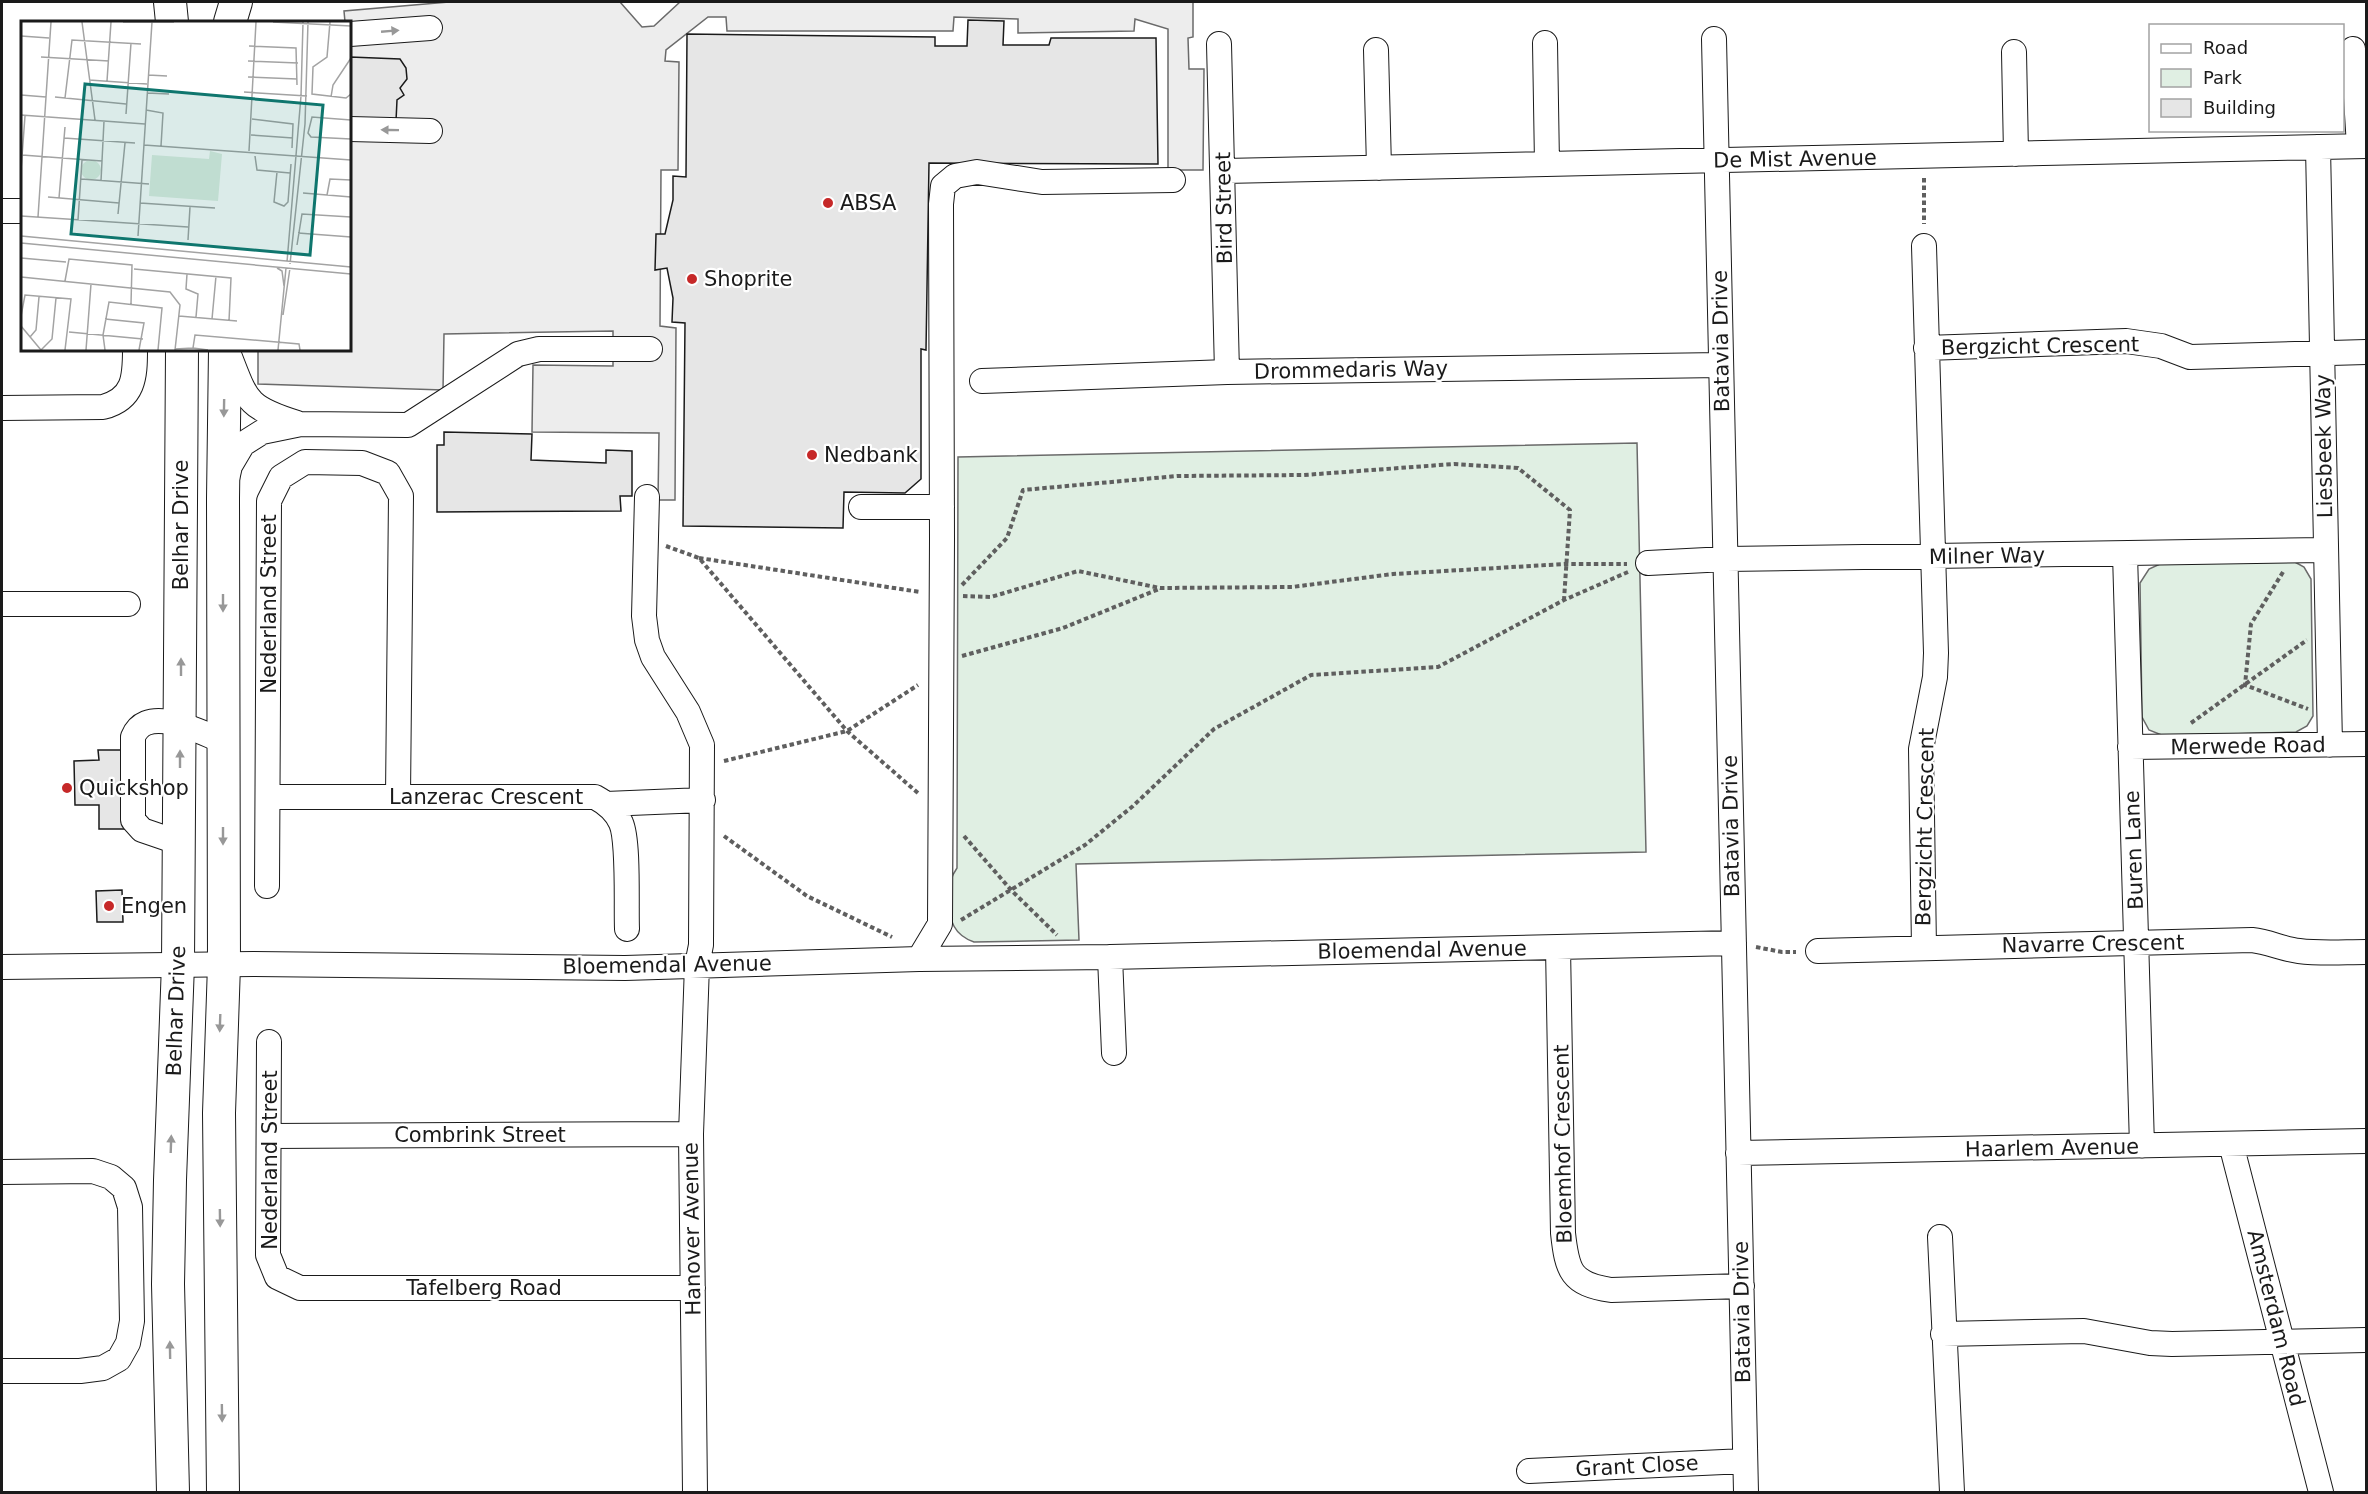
<svg xmlns="http://www.w3.org/2000/svg" width="2368" height="1494" viewBox="0 0 2368 1494" font-family="'DejaVu Sans',sans-serif">
  <style>
    .green { fill: #e0efe3; stroke: #6a6a6a; stroke-width: 1.5 }
    .parking { fill: #ededed; stroke: #6a6a6a; stroke-width: 1.5 }
    .building { fill: #e6e6e6; stroke: #1a1a1a; stroke-width: 1.5 }
    .lines { fill: none; stroke-linecap: round; stroke-linejoin: round }
    .minor-casing { stroke: #1a1a1a; stroke-width: 26 }
    .major-casing { stroke: #1a1a1a; stroke-width: 34 }
    .path { stroke: #5f5f5f; stroke-width: 4; stroke-dasharray: 4.5 3; stroke-linecap: butt }
    .minor { stroke: #fff; stroke-width: 24 }
    .major { stroke: #fff; stroke-width: 32 }
    .oneway { fill: #989898 }
    .poi-dot { fill: #c62828; stroke: #fff; stroke-width: 2 }
    .labels { text-anchor: middle; stroke-width: 4.5; stroke-linejoin: round; paint-order: stroke }
    .street-label { font-size: 21px; fill: #1a1a1a; stroke: #fff }
    .poi-label { font-size: 21px; fill: #1a1a1a; stroke: #fff; text-anchor: start }
    .inset-road { fill: none; stroke: #a3a3a3; stroke-width: 1.5 }
    .view { fill: #0f766e; fill-opacity: 0.15; stroke: #0f766e; stroke-width: 3 }
    .inset-edge { fill: none; stroke: #1a1a1a; stroke-width: 3 }
  </style>
  <rect width="100%" height="100%" fill="#fff"/>
  <!-- green -->
  <path class="green" d="M1637 443 1646 852 1076 864 1079 940 974 942C954 935 949 921 949 900 950 887 949 879 957 868L958 457Z
    M2293 561 2304 567 2311 579 2313 716 2307 726 2296 732 2164 736 2149 730 2142 717 2140 583 2149 569 2160 564Z"/>
  <!-- parking -->
  <path class="parking" d="M449 2H620L642 27 654 26 680 2H1193V37L1188 38 1189 69H1204L1203 170H1168V29L1135 19 1134 31 1018 33V19L954 17 953 31H727L726 17H708L666 50 665 61 679 62 678 170H661L660 326 676 328 675 500H658L659 433 532 432 533 365 613 366V331L444 334 443 390 258 384V350H350V22H345L344 11Z"/>
  <!-- building -->
  <path class="building" d="M968 20 1004 21 1003 45H1049L1051 38H1156L1158 164 929 163 926 350 921 349V479L905 493 844 492 843 528 683 526 685 323 672 322 673 298 667 268 655 270 656 234H665L673 200V176L686 177 687 34 935 37V46H967Z
    M350 57 400 59 406 68 407 79 400 88 404 95 397 100 396 121 350 123Z
    M444 432 532 434 531 460 606 463V450L632 451V496H620L621 511 437 512V445H444Z
    M98 750H125V829H99V805H75L74 761 99 760Z
    M122 890 123 922H97L96 891Z"/>
  <g class="lines">
    <defs>
      <path id="minor" d="M350 34 430 28
        M1714 39 1746 1492
        M1545 43 1547 164
        M1219 44 1227 372
        M2353 49 2359 146
        M1376 50 1379 168
        M2014 52 2016 154
        M350 129 430 131
        M2318 147 2330 745
        M1224 171 2366 146
        M2 211H22
        M1926 348 2126 341 2161 346 2190 357 2366 352
        M228 352C247 400 245 407 297 423
        M982 381 1227 372 1721 365
        M2 408 103 407C134 399 135 377 135 350
        M227 479 230 466 243 444 262 432 301 424 408 425 518 354 539 349H650
        M647 497 644 616 647 640 653 657 688 712 702 745 701 945 697 965 691 1134 695 1492
        M861 507H942
        M2125 554 2142 1146
        M1648 563 1726 559 2326 550
        M2 604H128
        M2130 747 2366 744
        M268 797H595C606 803 616 811 621 823 629 841 626 906 627 929
        M606 804 703 800
        M180 843 142 830 133 820V737C146 703 199 732 223 741
        M267 886 269 501 281 477 305 462 362 463 388 473 401 496 398 796
        M1558 947 1563 1233C1567 1271 1571 1284 1611 1290L1742 1286
        M1924 948 1921 749 1935 677 1936 653 1924 246
        M1818 951 2252 940C2269 942 2283 949 2299 951 2321 954 2344 952 2366 952
        M1110 957 1114 1053
        M919 959 940 924 942 538 941 204 943 186 955 176 977 172 1042 182 1173 180
        M2 967 253 964 625 968 919 959 1110 957 1734 943
        M269 1042 268 1255 277 1277 300 1288H693
        M270 1136 691 1134
        M2231 1144 2321 1492
        M1738 1153 2366 1141
        M2 1172 93 1171 111 1177 124 1188 130 1207 132 1321 128 1343 119 1359 103 1368 80 1371H2
        M1940 1237 1952 1492
        M1943 1334 2084 1331 2150 1343 2172 1344 2366 1340
        M1529 1471 1745 1461"/>
      <path id="major" d="M170 2 172 22
        M230 22 236 2
        M173 1492 168 1284 170 1180 178 964 182 350
        M223 1492 219 1113 224 965 223 498 225 350"/>
    </defs>
    <!-- minor casing -->
    <use href="#minor" class="minor-casing"/>
    <!-- major casing -->
    <use href="#major" class="major-casing"/>
    <!-- path -->
    <path class="path" d="M1924 178V224
      M666 546 699 558 847 731 919 794
      M699 558 920 592
      M2283 572 2251 624 2245 685 2308 709
      M962 585 1007 538 1023 490 1177 476 1304 475 1454 464 1518 468 1570 510 1564 600
      M963 596 991 597 1078 571 1160 588 1292 587 1393 574 1565 564H1627
      M962 656 1063 628 1159 589
      M2191 723 2307 640
      M724 761 847 731 918 685
      M724 836 807 896 892 937
      M964 836 1012 891 1057 935
      M961 920 1085 845 1133 806 1214 729 1311 675 1438 667 1564 600 1628 572
      M1756 947 1782 952H1796"/>
    <!-- minor -->
    <use href="#minor" class="minor"/>
    <!-- major -->
    <use href="#major" class="major"/>
  </g>
  <!-- one-way arrows -->
  <defs><path id="oneway-solid" d="M-6-.8H1V-3.2L6.5 0L1 3.2V.8H-6Z" transform="scale(1.5)"/></defs>
  <g class="oneway">
    <use href="#oneway-solid" transform="translate(390 31) rotate(-5)"/>
    <use href="#oneway-solid" transform="translate(390 130) rotate(-179)"/>
    <use href="#oneway-solid" transform="translate(224 408) rotate(91)"/>
    <use href="#oneway-solid" transform="translate(223 603) rotate(90)"/>
    <use href="#oneway-solid" transform="translate(181 667) rotate(-90)"/>
    <use href="#oneway-solid" transform="translate(180 759) rotate(-90)"/>
    <use href="#oneway-solid" transform="translate(223 836) rotate(90)"/>
    <use href="#oneway-solid" transform="translate(220 1023) rotate(92)"/>
    <use href="#oneway-solid" transform="translate(171 1144) rotate(-88)"/>
    <use href="#oneway-solid" transform="translate(220 1218) rotate(89)"/>
    <use href="#oneway-solid" transform="translate(170 1350) rotate(-91)"/>
    <use href="#oneway-solid" transform="translate(222 1413) rotate(89)"/>
  </g>
  <!-- markers -->
  <g class="poi-dot">
    <circle cx="828" cy="203" r="6"/>
    <circle cx="692" cy="279" r="6"/>
    <circle cx="812" cy="455" r="6"/>
    <circle cx="67" cy="788" r="6"/>
    <circle cx="109" cy="906" r="6"/>
  </g>
  <g class="labels">
    <!-- street labels -->
    <g class="street-label">
      <text transform="translate(1795 159) rotate(-1)" y="7">De Mist Avenue</text>
      <text transform="translate(1224 208) rotate(-91)" y="7">Bird Street</text>
      <text transform="translate(1721 341) rotate(-91)" y="7">Batavia Drive</text>
      <text transform="translate(2040 346) rotate(-1)" y="7">Bergzicht Crescent</text>
      <text transform="translate(1351 370) rotate(-1)" y="7">Drommedaris Way</text>
      <text transform="translate(2324 446) rotate(-91)" y="7">Liesbeek Way</text>
      <text transform="translate(181 525) rotate(-90)" y="7">Belhar Drive</text>
      <text transform="translate(1987 556) rotate(-1)" y="7">Milner Way</text>
      <text transform="translate(269 604) rotate(-90)" y="7">Nederland Street</text>
      <text transform="translate(2248 746) rotate(-1)" y="7">Merwede Road</text>
      <text x="486" y="804">Lanzerac Crescent</text>
      <text transform="translate(1731 826) rotate(-91)" y="7">Batavia Drive</text>
      <text transform="translate(1925 827) rotate(-89)" y="7">Bergzicht Crescent</text>
      <text transform="translate(2134 850) rotate(-92)" y="7">Buren Lane</text>
      <text transform="translate(2093 944) rotate(-1)" y="7">Navarre Crescent</text>
      <text transform="translate(1422 950) rotate(-1)" y="7">Bloemendal Avenue</text>
      <text transform="translate(667 965) rotate(-1)" y="7">Bloemendal Avenue</text>
      <text transform="translate(176 1011) rotate(-88)" y="7">Belhar Drive</text>
      <text x="480" y="1142">Combrink Street</text>
      <text transform="translate(1563 1144) rotate(-91)" y="7">Bloemhof Crescent</text>
      <text transform="translate(2052 1148) rotate(-1)" y="7">Haarlem Avenue</text>
      <text transform="translate(270 1160) rotate(-90)" y="7">Nederland Street</text>
      <text transform="translate(692 1229) rotate(-91)" y="7">Hanover Avenue</text>
      <text x="484" y="1295">Tafelberg Road</text>
      <text transform="translate(1742 1312) rotate(-91)" y="7">Batavia Drive</text>
      <text transform="translate(2276 1318) rotate(76)" y="7">Amsterdam Road</text>
      <text transform="translate(1637 1466) rotate(-3)" y="7">Grant Close</text>
    </g>
    <!-- poi labels -->
    <g class="poi-label">
      <text x="840" y="210">ABSA</text>
      <text x="704" y="286">Shoprite</text>
      <text x="824" y="462">Nedbank</text>
      <text x="79" y="795">Quickshop</text>
      <text x="121" y="913">Engen</text>
    </g>
  </g>
  <!-- overview -->
  <g transform="translate(21 21)">
    <rect width="330" height="330" fill="#fff"/>
    <path d="M189 130 201 133 197 180 128 175 131 134 188 138ZM60 149a10 10 0 1 1 20 0a10 10 0 1 1-20 0Z" fill="#e0efe3"/>
    <path class="inset-road" d="M61 1 74 99M102 1H153M252 1 330 5M309 1 306 36 292 46 291 73 325 77 330 73M0 15 28 17M228 25 275 27 276 64M20 36 88 40M227 40 277 42M127 54 146 55M227 56 276 58M68 59 126 63M86 60 90 1M223 71 286 75M126 72 148 73M0 74 25 76M34 76 105 83M310 76 312 64 330 37M44 77 51 19 120 23M125 89 142 92 140 125M105 93 110 22M0 94 124 103M231 98 272 103 271 127M330 99 291 96 287 112 290 116 330 118M230 114 272 117M43 117 114 122M123 124 330 139M228 130 235 1M1 134 81 140M234 135 236 149 269 152M0 149 4 95M256 151 253 181 263 185 267 181 270 143M60 158 128 163M80 160 83 100M282 172 330 176M306 174 309 158 330 159M27 176 98 182M38 177 44 106M119 182 194 187M97 193 104 122M0 195 167 206M17 196 30 1M57 199 61 139M277 212 330 216M0 215 330 246M117 215 131 1M167 219 169 186M0 222 330 253M276 224 281 193 330 196M0 237 45 241M266 241 280 75 282 1M269 243 284 103 287 1M256 247 261 250 263 265M113 248 210 257 208 300M166 253 165 268 177 273 175 296M0 256 149 271 159 284 154 329M44 260 48 238 111 244 110 283M262 294 269 247M0 295 4 274 50 278 44 329M158 295 216 300M84 298 123 302 118 329M191 298 195 255M0 305 20 329M48 311 122 318M9 316 15 309 18 276M154 328 172 327M20 329 31 318 35 277M65 329 70 263M84 329 82 314 88 281 141 287 137 329M187 329 172 327 174 314 278 323 279 329M257 329 265 247"/>
    <path class="view" d="M64 63 302 84 289 234 50 213Z"/>
    <rect width="330" height="330" class="inset-edge"/>
  </g>
  <!-- border -->
  <rect width="2368" height="1494" fill="none" stroke="#1a1a1a" stroke-width="6"/>
  <!-- legend -->
  <rect x="2149" y="24" width="195" height="108" fill="#ffffff" stroke="#a3a3a3" stroke-width="1.5"/>
  <rect x="2161" y="44" width="30" height="9" fill="#ffffff" stroke="#a3a3a3" stroke-width="1.5"/>
  <text x="2203" y="54" font-size="18" fill="#1a1a1a">Road</text>
  <rect x="2161" y="69" width="30" height="18" fill="#e0efe3" stroke="#a3a3a3" stroke-width="1.5"/>
  <text x="2203" y="84" font-size="18" fill="#1a1a1a">Park</text>
  <rect x="2161" y="99" width="30" height="18" fill="#e6e6e6" stroke="#a3a3a3" stroke-width="1.5"/>
  <text x="2203" y="114" font-size="18" fill="#1a1a1a">Building</text>
</svg>
